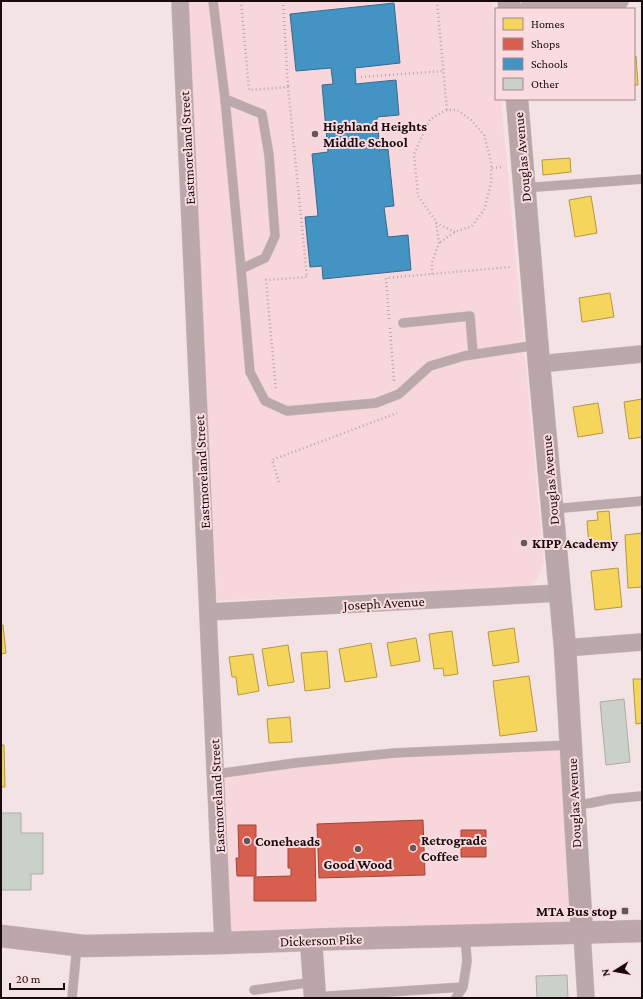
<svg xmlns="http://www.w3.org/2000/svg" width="643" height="999" viewBox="0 0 643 999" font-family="'Crimson Pro',serif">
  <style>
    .built { fill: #f8d7dc }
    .homes { fill: #f6d55c; stroke: #b39844 }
    .shops { fill: #d6604d; stroke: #9d463a }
    .schools { fill: #4393c3; stroke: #366a8c }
    .building { fill: #cad1c8; stroke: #aeaca9 }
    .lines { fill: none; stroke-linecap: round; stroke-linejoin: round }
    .lane-casing { stroke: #cec2c3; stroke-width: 10 }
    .street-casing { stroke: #cec2c3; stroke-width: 18 }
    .secondary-casing { stroke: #cec2c3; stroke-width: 23 }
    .primary-casing { stroke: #cec2c3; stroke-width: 23 }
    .path { stroke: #b7a7a9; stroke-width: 2.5; stroke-dasharray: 1 3; stroke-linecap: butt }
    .lane { stroke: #baa8aa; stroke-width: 9 }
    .street { stroke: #baa8aa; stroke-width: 17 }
    .secondary { stroke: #baa6a9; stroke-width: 22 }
    .primary { stroke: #bda7ab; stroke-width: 22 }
    .poi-dot { fill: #645759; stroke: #fadce0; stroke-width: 1.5 }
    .labels { text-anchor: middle; stroke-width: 4; stroke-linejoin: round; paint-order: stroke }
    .poi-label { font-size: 14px; font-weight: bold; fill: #170b0d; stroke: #fadce0; text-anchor: start }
    .street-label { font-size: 14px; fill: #170b0d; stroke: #fadce0 }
  </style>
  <rect width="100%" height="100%" fill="#f3e3e5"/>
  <!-- built -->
  <path class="built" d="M186 1H492L496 43V99H501L544 563 536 582 528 586 217 601Z
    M571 745 582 933 223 943 216 774 295 763Z"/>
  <!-- homes -->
  <path class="homes" d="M634 56H636L638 85H634Z
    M570 158 571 172 543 175 542 160Z
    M591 196 597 233 575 237 569 200Z
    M610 293 614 317 582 322 579 298Z
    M642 399V437L629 439 624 402Z
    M598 403 603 433 578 437 573 407Z
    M609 511 612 544 589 546 587 521 598 520 597 512Z
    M642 533V587L628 588 625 535Z
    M618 568 622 607 595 610 591 571Z
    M3 625 6 653 1 654V626Z
    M514 628 519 662 493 666 488 632Z
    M452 631 458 674 444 676 443 668 434 669 429 634Z
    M416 638 420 661 391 666 387 643Z
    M371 643 377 677 345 682 339 649Z
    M288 645 294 682 268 686 262 649Z
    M327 651 330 688 305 691 301 653Z
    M253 654 259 691 238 695 236 677H232L229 657Z
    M529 676 537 731 500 736 493 681Z
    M633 679H642V723L636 724Z
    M290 717 292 742 269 743 267 719Z
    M1 745H4L5 787H1Z"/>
  <!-- shops -->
  <path class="shops" d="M423 820 425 875 319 878 317 824Z
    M238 825H256V876H237L236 858H239Z
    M461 830H486V857H461Z
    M288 847H315L316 901H254V877L291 876V868H288Z"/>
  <!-- schools -->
  <path class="schools" d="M394 3 400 63 355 68 356 84 396 80 399 115 377 117 380 150 388 149 394 206 384 207 388 237 408 235 411 270 323 279 322 266 310 267 305 217 318 216 312 154 328 152 322 85 333 84 331 68 296 71 290 14Z"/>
  <!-- building -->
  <path class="building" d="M624 699 630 762 606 765 600 702Z
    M1 813H21V833H43V874H31V890H1Z
    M567 975 568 998H537L536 976Z"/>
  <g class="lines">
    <defs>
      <path id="lane" d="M213 1 225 99 262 114 269 155 275 236 265 258 241 269 250 372 265 401 287 411 376 403 399 394 430 366 464 356 537 345
        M225 99 241 269
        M524 188 642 179
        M403 323 470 316 473 354
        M552 509 642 501
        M216 774 295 763 395 753 571 745
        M574 805 591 803 610 799 642 796
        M254 990 314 982
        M315 997 463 987
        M72 998 77 945
        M456 998 463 987 467 961 465 936"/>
      <path id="street" d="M180 1 223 943
        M527 9 620 1
        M539 364 642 354
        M209 612 560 593
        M565 648 642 642
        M582 933 586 998"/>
      <path id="secondary" d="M509 1V9
        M517 99 539 364 565 648 582 933
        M311 940 315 998"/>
      <path id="primary" d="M1 936 84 946 223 943 334 939 642 931"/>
    </defs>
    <!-- lane casing -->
    <use href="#lane" class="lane-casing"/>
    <!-- street casing -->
    <use href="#street" class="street-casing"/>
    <!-- secondary casing -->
    <use href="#secondary" class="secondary-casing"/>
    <!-- primary casing -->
    <use href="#primary" class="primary-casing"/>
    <!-- path -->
    <path class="path" d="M241 1 249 90 288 87 307 277 266 280 276 391
      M283 1 288 87
      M437 1 447 110
      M361 77 443 71
      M492 168 503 167
      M436 223 455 232
      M432 274V262L439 243 436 221 418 196 414 154 430 119 447 110H457L471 120 484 135 491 161V184L484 210 472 226 455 232 439 243
      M389 319 386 278 511 267
      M390 328 394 380 393 381
      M279 482 272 460 397 413"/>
    <!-- lane -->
    <use href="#lane" class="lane"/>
    <!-- street -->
    <use href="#street" class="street"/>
    <!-- secondary -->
    <use href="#secondary" class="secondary"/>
    <!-- primary -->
    <use href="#primary" class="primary"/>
  </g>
  <!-- markers -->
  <g class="poi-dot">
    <circle cx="315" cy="134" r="4"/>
    <circle cx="524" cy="543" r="4"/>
    <circle cx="247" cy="841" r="4"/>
    <circle cx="413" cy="848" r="4"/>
    <circle cx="358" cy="849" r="4"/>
    <rect x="621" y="907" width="8" height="8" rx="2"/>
  </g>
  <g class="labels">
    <!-- poi labels -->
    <g class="poi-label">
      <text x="323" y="131">Highland Heights<tspan x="323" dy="16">Middle School</tspan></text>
      <text x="532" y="548">KIPP Academy</text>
      <text x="421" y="845">Retrograde<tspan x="421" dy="16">Coffee</tspan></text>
      <text x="255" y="846">Coneheads</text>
      <text x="358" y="869" text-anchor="middle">Good Wood</text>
      <text x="617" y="916" text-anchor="end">MTA Bus stop</text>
    </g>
    <!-- street labels -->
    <g class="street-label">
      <text transform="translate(187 148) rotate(-93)" y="5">Eastmoreland Street</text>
      <text transform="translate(522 157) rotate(-95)" y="5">Douglas Avenue</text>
      <text transform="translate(202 472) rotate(-93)" y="5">Eastmoreland Street</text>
      <text transform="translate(550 480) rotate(-95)" y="5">Douglas Avenue</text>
      <text transform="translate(384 603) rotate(-3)" y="5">Joseph Avenue</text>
      <text transform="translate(217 796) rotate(-93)" y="5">Eastmoreland Street</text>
      <text transform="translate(574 803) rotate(-93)" y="5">Douglas Avenue</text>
      <text transform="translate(321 940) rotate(-2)" y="5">Dickerson Pike</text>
    </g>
  </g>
  <!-- border -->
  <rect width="643" height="999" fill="none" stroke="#170b0d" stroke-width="4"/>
  <!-- legend -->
  <rect x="495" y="8" width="140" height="92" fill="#fadce0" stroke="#9f888c"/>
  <rect x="503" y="18" width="20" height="12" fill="#f6d55c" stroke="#9f888c"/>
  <text x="531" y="28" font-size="12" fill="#170b0d">Homes</text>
  <rect x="503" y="38" width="20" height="12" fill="#d6604d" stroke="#9f888c"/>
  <text x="531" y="48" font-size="12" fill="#170b0d">Shops</text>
  <rect x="503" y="58" width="20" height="12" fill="#4393c3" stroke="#9f888c"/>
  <text x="531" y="68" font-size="12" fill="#170b0d">Schools</text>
  <rect x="503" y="78" width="20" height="12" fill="#cad1c8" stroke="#9f888c"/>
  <text x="531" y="88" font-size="12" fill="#170b0d">Other</text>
  <!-- north arrow -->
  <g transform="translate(615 971) rotate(259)" stroke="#fadce0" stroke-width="3" paint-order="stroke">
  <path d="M0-3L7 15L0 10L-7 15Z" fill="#170b0d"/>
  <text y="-6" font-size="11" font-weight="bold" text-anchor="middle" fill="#170b0d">N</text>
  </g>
  <!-- scale -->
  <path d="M10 983v6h54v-6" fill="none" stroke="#170b0d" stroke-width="2"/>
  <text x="16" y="983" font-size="12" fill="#170b0d" stroke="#fadce0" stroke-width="3" paint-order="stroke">20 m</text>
</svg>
